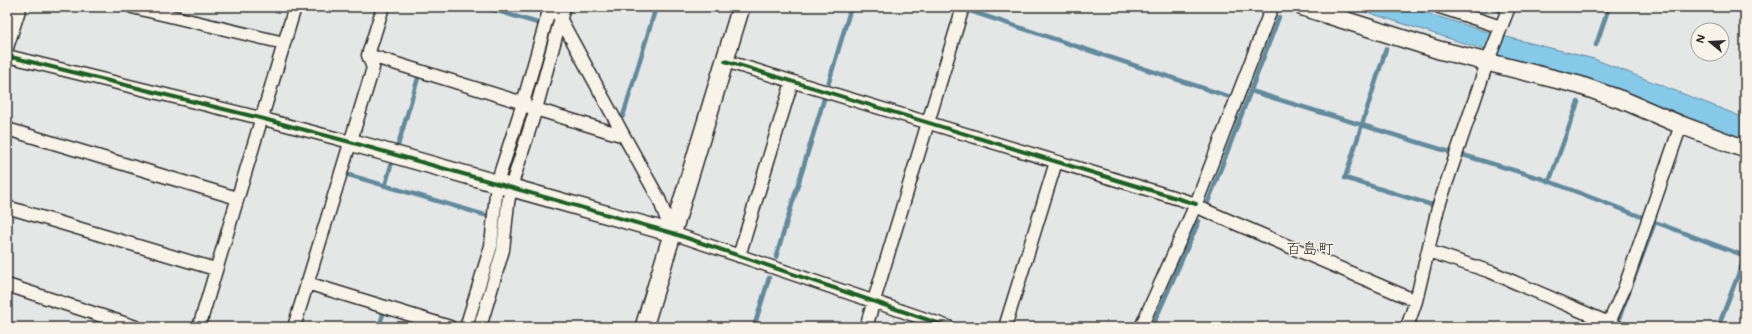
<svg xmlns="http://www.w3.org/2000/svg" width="1752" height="334" viewBox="0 0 1752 334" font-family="Mali,'Klee One',sans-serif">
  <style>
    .water { fill: #87c9e8; stroke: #628a9c }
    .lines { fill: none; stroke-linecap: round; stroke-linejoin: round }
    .stream { stroke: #628a9c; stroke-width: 4.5 }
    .street-casing { stroke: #2b2b2b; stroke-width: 15 }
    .secondary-casing { stroke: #2b2b2b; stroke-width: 20 }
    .street { stroke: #f7f3e8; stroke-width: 12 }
    .secondary { stroke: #f7f3e8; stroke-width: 17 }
    .cycleway-casing { stroke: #f7f3e8; stroke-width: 6 }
    .cycleway { stroke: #1b5e20; stroke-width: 4 }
    .labels { text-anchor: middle; stroke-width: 3; stroke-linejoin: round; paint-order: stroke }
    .quarter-label { font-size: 16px; fill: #2b2b2b; stroke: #f7f3e8 }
  </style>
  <rect width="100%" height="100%" fill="#e5e7e7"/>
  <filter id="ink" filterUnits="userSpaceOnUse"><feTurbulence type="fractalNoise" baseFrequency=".025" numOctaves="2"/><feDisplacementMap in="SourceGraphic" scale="8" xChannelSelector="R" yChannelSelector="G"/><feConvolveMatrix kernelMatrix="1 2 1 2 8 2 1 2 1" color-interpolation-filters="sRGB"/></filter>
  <g filter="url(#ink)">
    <!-- water -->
    <path class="water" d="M1351 7H1407L1491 33 1594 59 1745 118V139L1582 76 1496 56 1485 50Z"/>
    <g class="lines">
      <!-- stream -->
      <path class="stream" d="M484 7 541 24
        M953 7 956 8
        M970 11 1230 97
        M1499 11 1500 7
        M1596 45 1609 7
        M1386 49 1345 178 1432 205
        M828 85 851 7
        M1251 91 1450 152
        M623 116 656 7
        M398 145 418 78
        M1463 155 1543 179 1642 217
        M349 175 488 216
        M1549 182 1578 102
        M385 186 392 162
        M1208 202 1279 17
        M500 215 508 176 531 102 555 14
        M1655 222 1745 256
        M776 257 824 99
        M1618 321 1655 222
        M379 327 383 314
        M473 327 497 242
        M754 327 769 278
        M1152 327 1199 221
        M1718 327 1745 257"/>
      <defs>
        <path id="street" d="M132 7 284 43
          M554 7 624 136 659 199 672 233 949 327
          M1440 7 1501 27
          M7 48 20 7
          M368 55 523 103
          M7 56 260 118 350 142
          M725 61 1196 204
          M529 107 624 136
          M7 129 237 198
          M1195 206 1416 301
          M7 207 215 269
          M1428 251 1491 272 1618 327
          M739 256 792 82
          M307 283 450 327
          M7 285 136 327
          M199 327 295 7
          M294 327 373 68 368 55 383 7
          M466 327 491 246 497 183 523 103 550 7
          M480 327 503 250 508 203 511 187 536 109 564 7
          M866 327 963 7
          M1005 327 1056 162
          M1141 327 1196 204 1272 7
          M1407 327 1416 301 1438 208 1487 63 1509 7
          M1607 327 1624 289 1681 125"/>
        <path id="secondary" d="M1303 7 1439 50 1579 85 1625 101 1681 125 1745 149
          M350 142 672 233
          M644 327 741 7"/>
      </defs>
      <!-- street casing -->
      <use href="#street" class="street-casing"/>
      <!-- secondary casing -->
      <use href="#secondary" class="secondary-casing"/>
      <!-- street -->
      <use href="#street" class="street"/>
      <!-- secondary -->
      <use href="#secondary" class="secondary"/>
      <defs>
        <path id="cycleway" d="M7 56 260 118 350 142 672 233 949 327
          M725 61 1196 204"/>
      </defs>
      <!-- cycleway casing -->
      <use href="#cycleway" class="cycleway-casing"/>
      <!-- cycleway -->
      <use href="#cycleway" class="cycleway"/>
    </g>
  </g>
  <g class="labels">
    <!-- quarter labels -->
    <g class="quarter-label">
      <text x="1310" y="254">百島町</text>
    </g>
  </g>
  <!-- margin -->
  <rect width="1752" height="334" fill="none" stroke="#f7f3e8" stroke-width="24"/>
  <rect x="12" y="12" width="1728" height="310" fill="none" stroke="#2b2b2b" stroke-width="1.5" filter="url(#ink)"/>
  <!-- north arrow -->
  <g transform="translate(1710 42) rotate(288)"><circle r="19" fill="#f7f3e8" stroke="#a5a39c"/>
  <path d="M0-3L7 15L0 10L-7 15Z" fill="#2b2b2b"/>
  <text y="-6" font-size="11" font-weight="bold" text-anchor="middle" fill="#2b2b2b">N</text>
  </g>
</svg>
